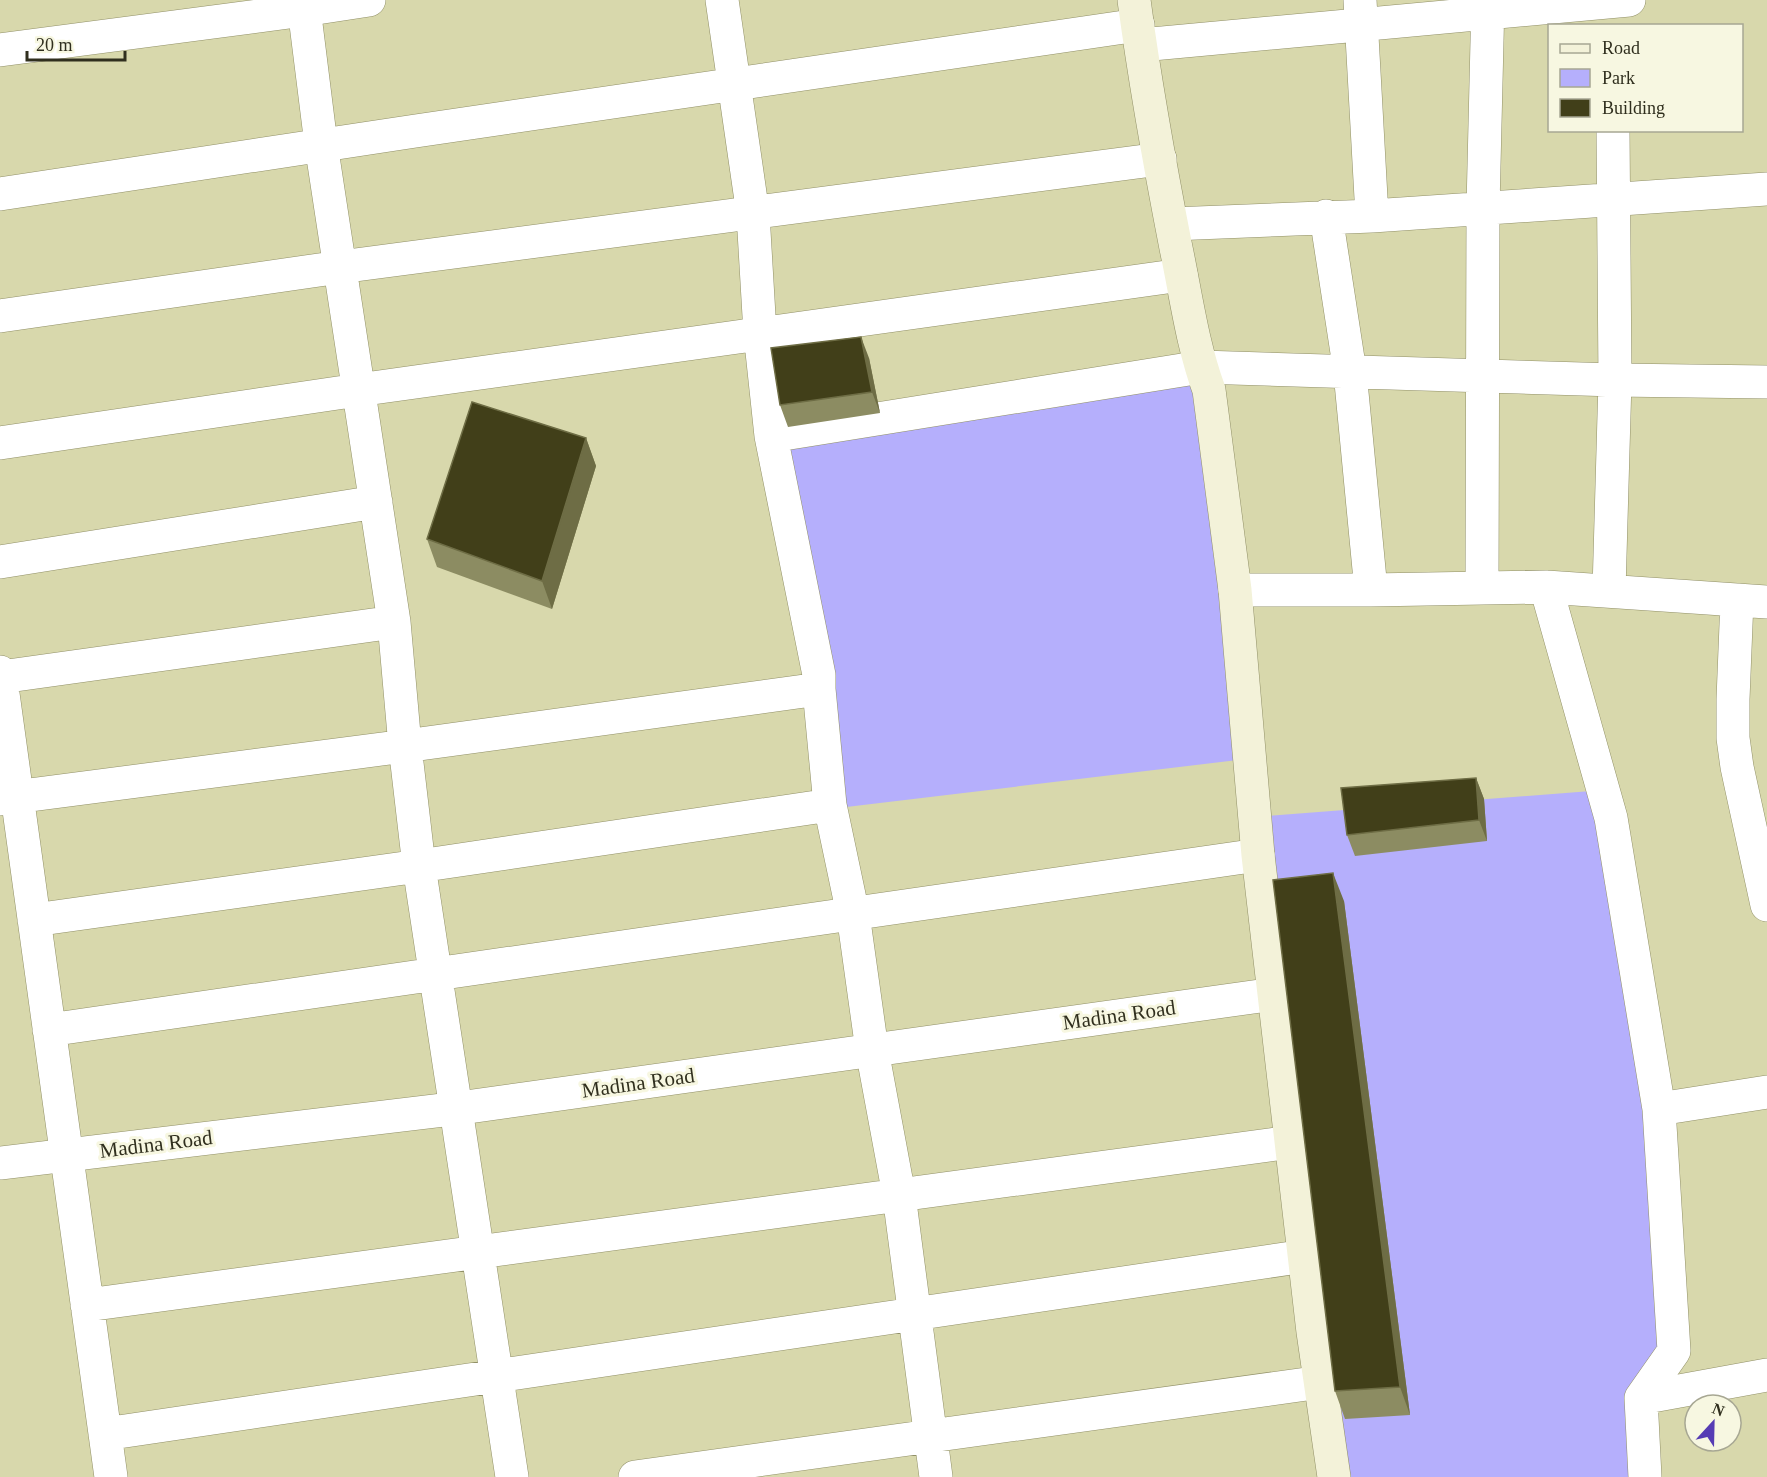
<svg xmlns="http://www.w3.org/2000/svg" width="1767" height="1477" viewBox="0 0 1767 1477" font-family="Georgia,serif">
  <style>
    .green { fill: #b5affc }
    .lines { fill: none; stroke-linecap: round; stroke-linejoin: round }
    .minor-casing { stroke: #919067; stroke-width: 34 }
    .tertiary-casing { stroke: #919067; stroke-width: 34 }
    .secondary-casing { stroke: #919067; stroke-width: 34 }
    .minor { stroke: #fff; stroke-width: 33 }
    .tertiary { stroke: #fff; stroke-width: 33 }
    .secondary { stroke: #f3f2d9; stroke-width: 33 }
    .wall { fill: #8c8c62 }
    .shaded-wall { fill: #6e6d45 }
    .building { fill: #413f19; stroke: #6e6d45; stroke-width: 1.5 }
    .labels { text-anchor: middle; stroke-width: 6; stroke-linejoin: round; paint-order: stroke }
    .street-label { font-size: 21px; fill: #302f1e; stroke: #f7f7e1 }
  </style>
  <rect width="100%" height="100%" fill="#d8d8ac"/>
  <!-- green -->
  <path class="green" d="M1198 380 1246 759 838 808 787 449Z
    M1604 790 1674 1351 1641 1398 1645 1477H1339L1254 817Z"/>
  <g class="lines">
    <defs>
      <path id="minor" d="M303 0 321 144 394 622 405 746 419 866 512 1477
        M722 0 753 214 760 333 771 436 819 675V689L830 805 853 914 872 1050 899 1195 936 1477
        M1360 0 1372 216
        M1141 45 1629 0
        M0 194C379 135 758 81 1138 25
        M1326 216 1350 372 1371 590
        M1172 224 1372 216 1767 189
        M0 316 340 267 1160 159
        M771 436 1201 367 1615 380 1767 382
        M0 443 358 390 1181 275
        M0 562 376 502
        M1546 587 1611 818 1659 1109 1674 1351 1641 1398 1645 1477
        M1482 588 1483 207 1488 0
        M1235 590H1371L1546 587 1767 602
        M1609 591 1615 380 1613 130
        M1737 600 1733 699V738L1737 767 1767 905
        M0 672 111 1477
        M1 677 394 622
        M0 799 405 746 819 689
        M34 920 419 866 830 805
        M49 1030 1258 855
        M1659 1109 1767 1092
        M87 1305 1291 1142
        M1641 1398 1767 1375
        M105 1434 1305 1256
        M635 1477 1321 1382"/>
      <path id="tertiary" d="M0 50 304 10 369 0
        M0 1163 460 1108 1274 994"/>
      <path id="secondary" d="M1134 0C1145 83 1160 166 1176 248 1186 295 1192 344 1209 390L1235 590 1258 855 1313 1332 1334 1477"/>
    </defs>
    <!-- minor casing -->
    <use href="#minor" class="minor-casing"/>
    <!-- tertiary casing -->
    <use href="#tertiary" class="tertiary-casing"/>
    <!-- secondary casing -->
    <use href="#secondary" class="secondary-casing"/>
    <!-- minor -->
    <use href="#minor" class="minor"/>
    <!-- tertiary -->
    <use href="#tertiary" class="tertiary"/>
    <!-- secondary -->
    <use href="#secondary" class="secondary"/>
  </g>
  <!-- wall -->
  <path class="wall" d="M869 358 880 413 788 427 780 405Z
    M586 438 596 466 552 609 437 567 427 539Z
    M1476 778 1484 799 1487 841 1355 856 1347 835Z
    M1344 901 1410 1415 1345 1419 1335 1391Z"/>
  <!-- shaded-wall -->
  <path class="shaded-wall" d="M861 337 869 358 880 413 872 392Z
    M586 438 596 466 552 609 542 581Z
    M1476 778 1484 799 1487 841 1479 820Z
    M1333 873 1344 901 1410 1415 1400 1387Z"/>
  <!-- building -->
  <path class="building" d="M861 337 872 392 780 405 771 348Z
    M472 402 586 438 542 581 427 539Z
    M1476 778 1479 820 1347 835 1341 788Z
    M1333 873 1400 1387 1335 1391 1273 880Z"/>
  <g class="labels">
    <!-- street labels -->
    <g class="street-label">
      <text transform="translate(1119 1015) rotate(-8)" y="7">Madina Road</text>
      <text transform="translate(638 1083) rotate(-8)" y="7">Madina Road</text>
      <text transform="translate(156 1144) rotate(-7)" y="7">Madina Road</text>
    </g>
  </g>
  <!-- legend -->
  <rect x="1548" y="24" width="195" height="108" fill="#f7f7e1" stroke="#a7a793" stroke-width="1.5"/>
  <rect x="1560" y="44" width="30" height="9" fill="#f3f2d9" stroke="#a7a793" stroke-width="1.5"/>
  <text x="1602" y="54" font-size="18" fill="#302f1e">Road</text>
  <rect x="1560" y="69" width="30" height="18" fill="#b5affc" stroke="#a7a793" stroke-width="1.5"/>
  <text x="1602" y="84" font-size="18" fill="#302f1e">Park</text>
  <rect x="1560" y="99" width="30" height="18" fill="#413f19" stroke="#a7a793" stroke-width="1.5"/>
  <text x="1602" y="114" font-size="18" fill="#302f1e">Building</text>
  <!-- north arrow -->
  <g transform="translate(1713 1423) rotate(22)"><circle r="28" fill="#f7f7e1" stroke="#a7a793" stroke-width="1.5"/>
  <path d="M0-4.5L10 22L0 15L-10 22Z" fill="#563cb4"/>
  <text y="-9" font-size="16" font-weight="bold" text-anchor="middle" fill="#302f1e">N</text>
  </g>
  <!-- scale -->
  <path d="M27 51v9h98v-9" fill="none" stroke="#302f1e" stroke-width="3"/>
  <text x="36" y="51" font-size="18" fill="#302f1e" stroke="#f7f7e1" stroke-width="4.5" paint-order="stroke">20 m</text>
</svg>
